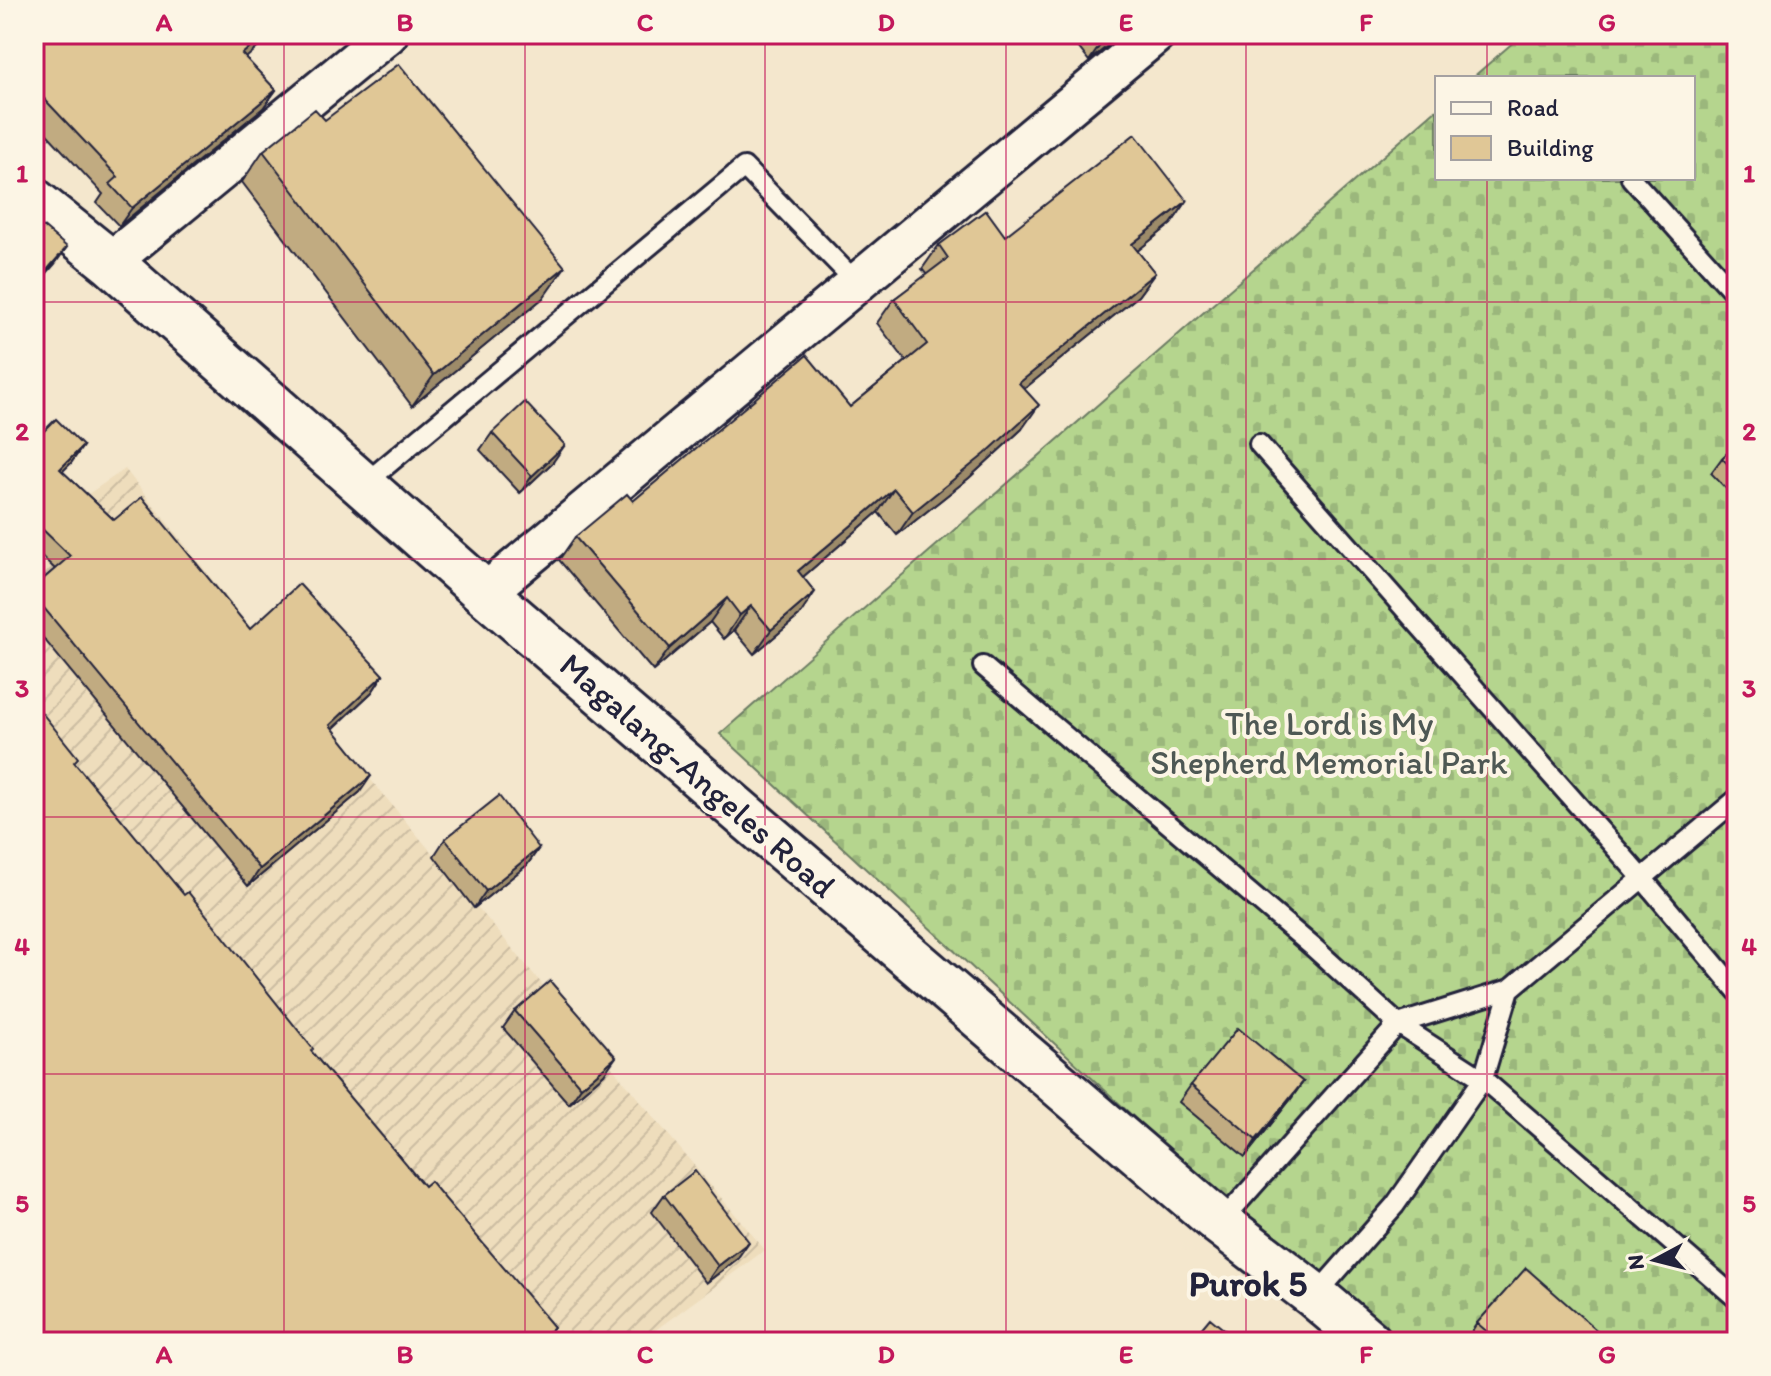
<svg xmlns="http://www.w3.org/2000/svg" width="1771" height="1376" viewBox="0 0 1771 1376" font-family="Itim,sans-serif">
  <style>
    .industrial { fill: url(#industrial-furrows) }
    .cemetery { fill: url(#cemetery-stones); stroke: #6c7c64; stroke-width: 2 }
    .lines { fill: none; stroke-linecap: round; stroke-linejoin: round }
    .lane-casing { stroke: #22223b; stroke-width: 24 }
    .street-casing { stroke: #22223b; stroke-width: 44 }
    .secondary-casing { stroke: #22223b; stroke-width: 50 }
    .lane { stroke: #fcf5e5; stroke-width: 18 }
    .street { stroke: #fcf5e5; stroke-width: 38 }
    .secondary { stroke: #fcf5e5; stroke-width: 44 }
    .wall { fill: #c1ab81; stroke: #22223b; stroke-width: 2 }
    .shaded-wall { fill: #9d8b69; stroke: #22223b; stroke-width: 2 }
    .building { fill: #e0c796; stroke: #22223b; stroke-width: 2 }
    .grid { fill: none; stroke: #c2185b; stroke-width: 2; stroke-opacity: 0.55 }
    .labels { text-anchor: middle; stroke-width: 8; stroke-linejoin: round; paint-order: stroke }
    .park-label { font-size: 34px; fill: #4e5854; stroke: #fcf5e5 }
    .street-label { font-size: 34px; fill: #22223b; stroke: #fcf5e5 }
    .neighbourhood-label { font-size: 36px; font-weight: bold; fill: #22223b; stroke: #fcf5e5 }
    .neatline { fill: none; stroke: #c2185b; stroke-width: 3 }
    .grid-label { font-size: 26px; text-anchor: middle; font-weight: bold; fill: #c2185b }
  </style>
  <defs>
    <pattern id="industrial-furrows" width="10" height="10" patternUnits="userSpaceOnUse" patternTransform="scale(2)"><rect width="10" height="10" fill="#eeddbc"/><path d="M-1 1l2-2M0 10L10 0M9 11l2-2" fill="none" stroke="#ccbda2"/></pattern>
    <pattern id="cemetery-stones" width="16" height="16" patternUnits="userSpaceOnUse" patternTransform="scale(2)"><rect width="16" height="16" fill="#b5d58e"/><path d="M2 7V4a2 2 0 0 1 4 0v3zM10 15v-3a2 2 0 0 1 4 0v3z" fill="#9bb77b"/></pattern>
  </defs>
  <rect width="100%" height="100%" fill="#f4e7cd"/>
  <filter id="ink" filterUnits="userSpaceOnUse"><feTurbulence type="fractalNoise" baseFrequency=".0125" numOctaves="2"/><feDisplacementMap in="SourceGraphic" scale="16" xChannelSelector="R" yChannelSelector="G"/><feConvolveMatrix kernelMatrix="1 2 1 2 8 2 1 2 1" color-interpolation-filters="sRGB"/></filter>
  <g filter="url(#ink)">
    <!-- industrial -->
    <path class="industrial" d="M125 469 366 774 765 1250 639 1342H34V531Z"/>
    <!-- cemetery -->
    <path class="cemetery" d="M1523 34H1737V1342H1383L1338 1306 720 734 1437 109V178H1693V78H1472Z"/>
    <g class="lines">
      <defs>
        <path id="lane" d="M1631 178 1737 296
          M1259 444 1643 879 1737 991
          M363 485 744 167 856 282
          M983 666 1313 947 1398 1024 1483 1079 1737 1299
          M1220 1223 1398 1024 1510 989 1737 799
          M1315 1296 1395 1205 1483 1079 1510 989"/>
        <path id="street" d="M110 262 388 34
          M485 593 1156 34"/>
        <path id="secondary" d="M34 201 110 262 485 593 1220 1223 1315 1296 1369 1342"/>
      </defs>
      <!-- lane casing -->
      <use href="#lane" class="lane-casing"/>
      <!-- street casing -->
      <use href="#street" class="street-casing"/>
      <!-- secondary casing -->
      <use href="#secondary" class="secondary-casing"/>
      <!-- lane -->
      <use href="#lane" class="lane"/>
      <!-- street -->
      <use href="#street" class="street"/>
      <!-- secondary -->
      <use href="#secondary" class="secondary"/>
    </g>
    <!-- wall -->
    <path class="wall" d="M34 34H273L245 58 276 90 263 108 119 226 97 203 103 194 34 120Z
      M1068 34H1122L1089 61Z
      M325 120 543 298 412 406 242 182 263 151Z
      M1187 201 1171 224 1137 251 1155 273 1138 296 1024 389 1022 429 969 478 897 535 878 512 803 577 799 616 754 654 734 630 724 639 710 622 653 671 559 560 575 537 633 501 850 407 906 361 877 323 894 299 927 275 922 269 939 245 1005 236Z
      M492 433 553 462 520 493 480 450Z
      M34 441 83 446 71 463 62 471 114 520 250 629 383 675 372 692 333 729 360 792 248 886 34 627V587L55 569 34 549Z
      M1737 444V500L1711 473 1722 458Z
      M445 839 539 848 527 865 474 908 434 856Z
      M515 1011 604 1074 569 1104 503 1028Z
      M1303 1082 1291 1099 1245 1157 1179 1102 1191 1085Z
      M664 1195 737 1259 706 1283 652 1212Z
      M1477 1323 1610 1342H1467L1466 1340Z"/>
    <!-- shaded-wall -->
    <path class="shaded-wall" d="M265 34H273L229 73 242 54Z
      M1113 34H1122L1089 61 1101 44Z
      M276 90 263 108 119 226 132 208Z
      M1187 201 1171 224 1116 268 1132 244Z
      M67 247 55 264 34 288V285Z
      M565 267 543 298 412 406 434 375Z
      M1155 273 1138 296 1002 407 1019 383Z
      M1039 405 1022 429 969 478 897 535 913 512Z
      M565 445 553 462 520 493 532 476Z
      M83 446 71 463 48 486 60 469Z
      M894 489 878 512 782 595 798 571Z
      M815 592 799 616 754 654 771 630Z
      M727 598 710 622 653 671 670 648Z
      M751 606 734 630 724 639 740 615Z
      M383 675 372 692 318 742 330 725Z
      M371 776 360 792 248 886 260 869Z
      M539 848 527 865 474 908 486 891Z
      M616 1057 604 1074 569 1104 581 1087Z
      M1303 1082 1291 1099 1245 1157 1256 1140Z
      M749 1242 737 1259 706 1283 718 1266Z
      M554 1327 543 1342H537Z"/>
    <!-- building -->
    <path class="building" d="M34 34H265L242 54 276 90 132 208 110 184 118 177 34 88Z
      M1093 34H1113L1101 44Z
      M399 64 565 267 434 375 263 151 315 109 325 120Z
      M1135 134 1187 201 1132 244 1155 273 1019 383 1039 405 985 454 913 512 894 489 798 571 815 592 771 630 751 606 740 615 727 598 670 648 575 537 627 494 633 501 807 355 850 407 927 344 894 299 948 258 939 245 986 210 1005 236Z
      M34 219 67 247 34 285Z
      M525 402 565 445 532 476 492 433Z
      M56 419 83 446 60 469 114 520 142 497 250 629 299 584 383 675 330 725 371 776 260 869 34 596V587L70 556 34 521V482L37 478 34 475V441Z
      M1737 444V474L1722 458Z
      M34 703 78 758 74 762 184 895 188 892 313 1049 311 1051 424 1186 430 1181 554 1327 537 1342H34Z
      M499 796 539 848 486 891 445 839Z
      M550 981 616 1057 581 1087 515 1011Z
      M1238 1028 1303 1082 1256 1140 1191 1085Z
      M695 1171 749 1242 718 1266 664 1195Z
      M1526 1268 1610 1342H1499L1477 1323Z
      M1210 1318 1239 1342H1190Z
      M1257 1336 1265 1342H1252Z"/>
  </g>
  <!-- grid -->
  <path class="grid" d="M284 34V1342M525 34V1342M765 34V1342M1006 34V1342M1246 34V1342M1487 34V78M1487 178V1342M34 302H1737M34 559H1737M34 817H1737M34 1074H1737"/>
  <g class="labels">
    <!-- park labels -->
    <g class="park-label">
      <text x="1329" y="735">The Lord is My<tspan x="1329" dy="39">Shepherd Memorial Park</tspan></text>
    </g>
    <!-- street labels -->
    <g class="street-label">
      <text transform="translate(698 775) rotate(41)" y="12">Magalang-Angeles Road</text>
    </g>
    <!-- neighbourhood labels -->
    <g class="neighbourhood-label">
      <text x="1248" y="1296">Purok 5</text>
    </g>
  </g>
  <!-- margin -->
  <rect width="1771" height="1376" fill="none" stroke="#fcf5e5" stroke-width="88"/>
  <!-- legend -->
  <rect x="1435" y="76" width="260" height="104" fill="#fcf5e5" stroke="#a5a1a1" stroke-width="2"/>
  <rect x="1451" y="102" width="40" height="12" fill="#fcf5e5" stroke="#a5a1a1" stroke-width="2"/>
  <text x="1507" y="116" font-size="24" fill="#22223b">Road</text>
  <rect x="1451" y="136" width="40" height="24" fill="#e0c796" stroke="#a5a1a1" stroke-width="2"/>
  <text x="1507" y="156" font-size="24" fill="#22223b">Building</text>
  <!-- north arrow -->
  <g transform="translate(1655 1260) rotate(263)" stroke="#fcf5e5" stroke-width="6" paint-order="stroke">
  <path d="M0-6L14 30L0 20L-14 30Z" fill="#22223b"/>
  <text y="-12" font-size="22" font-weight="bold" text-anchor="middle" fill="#22223b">N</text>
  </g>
  <rect x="44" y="44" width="1683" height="1288" class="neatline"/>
  <g class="grid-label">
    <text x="164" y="31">A</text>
    <text x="405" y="31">B</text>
    <text x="645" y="31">C</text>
    <text x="886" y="31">D</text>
    <text x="1126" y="31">E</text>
    <text x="1366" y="31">F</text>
    <text x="1607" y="31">G</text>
    <text x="22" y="182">1</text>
    <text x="1749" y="182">1</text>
    <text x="22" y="440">2</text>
    <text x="1749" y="440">2</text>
    <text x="22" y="697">3</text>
    <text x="1749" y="697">3</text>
    <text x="22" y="955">4</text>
    <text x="1749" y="955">4</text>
    <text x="22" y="1212">5</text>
    <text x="1749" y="1212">5</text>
    <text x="164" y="1363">A</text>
    <text x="405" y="1363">B</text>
    <text x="645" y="1363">C</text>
    <text x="886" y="1363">D</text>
    <text x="1126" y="1363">E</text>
    <text x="1366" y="1363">F</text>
    <text x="1607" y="1363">G</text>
  </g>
</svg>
